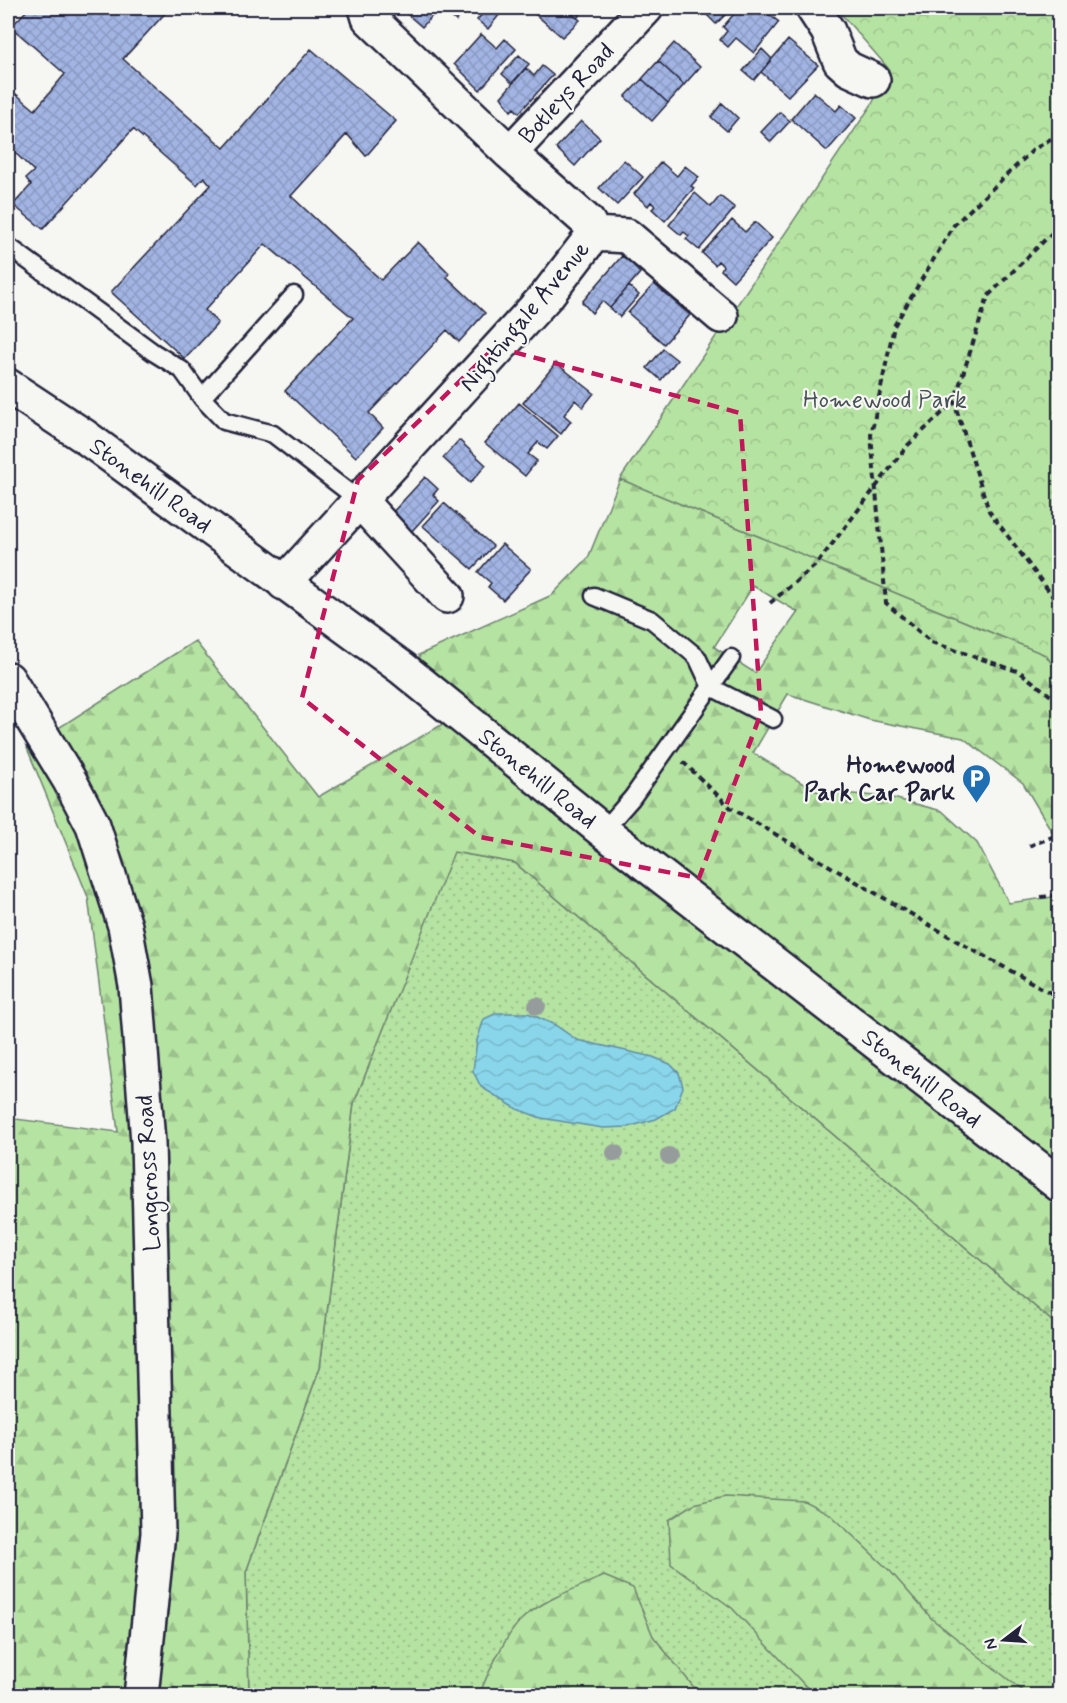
<svg xmlns="http://www.w3.org/2000/svg" width="1067" height="1703" viewBox="0 0 1067 1703" font-family="Mynerve,sans-serif">
  <style>
    .grass { fill: url(#grass-dots); stroke: #6c826e; stroke-width: 1.5 }
    .forest { fill: url(#forest-firs); stroke: #6c826e; stroke-width: 1.5; fill-rule: evenodd }
    .park { fill: url(#park-crowns); stroke: #6c826e; stroke-width: 1.5 }
    .water { fill: url(#water-waves); stroke: #608da4; stroke-width: 1.5 }
    .building { fill: url(#building-cross-hatch); stroke: #22223b; stroke-width: 1.5 }
    .lines { fill: none; stroke-linecap: round; stroke-linejoin: round }
    .service-casing { stroke: #22223b; stroke-width: 21 }
    .minor-casing { stroke: #22223b; stroke-width: 38 }
    .tertiary-casing { stroke: #22223b; stroke-width: 38 }
    .secondary-casing { stroke: #22223b; stroke-width: 38 }
    .path { stroke: #22223b; stroke-width: 4; stroke-dasharray: 6 4.5; stroke-linecap: butt }
    .service { stroke: #f6f6f2; stroke-width: 16 }
    .minor { stroke: #f6f6f2; stroke-width: 33 }
    .tertiary { stroke: #f6f6f2; stroke-width: 33 }
    .secondary { stroke: #f6f6f2; stroke-width: 33 }
    .tree { fill: #969c9b }
    .marked { fill: none; stroke: #c2185b; stroke-width: 4.5; stroke-dasharray: 12 8; stroke-linejoin: round }
    .labels { text-anchor: middle; stroke-width: 4.5; stroke-linejoin: round; paint-order: stroke }
    .street-label { font-size: 24px; fill: #22223b; stroke: #f6f6f2 }
    .park-label { font-size: 24px; fill: #475254; stroke: #f6f6f2 }
    .poi-label { font-size: 24px; font-weight: bold; fill: #22223b; stroke: #f6f6f2; text-anchor: end }
  </style>
  <defs>
    <pattern id="grass-dots" width="8" height="8" patternUnits="userSpaceOnUse" patternTransform="scale(1.5)"><rect width="8" height="8" fill="#b5e3a1"/><path d="M2 2h.1M6 6h.1" fill="none" stroke="#9bc28c" stroke-width="1.8" stroke-linecap="round"/></pattern>
    <pattern id="forest-firs" width="22" height="20" patternUnits="userSpaceOnUse" patternTransform="scale(1.5)"><rect width="22" height="20" fill="#b5e3a1"/><path d="M5 1l3.5 6h-7zM16 11l3.5 6h-7z" fill="#9bc28c"/></pattern>
    <pattern id="park-crowns" width="20" height="18" patternUnits="userSpaceOnUse" patternTransform="scale(1.5)"><rect width="20" height="18" fill="#b5e3a1"/><path d="M2 6a3 3 0 1 1 6 0M12 15a3 3 0 1 1 6 0" fill="none" stroke="#9bc28c"/></pattern>
    <pattern id="water-waves" width="16" height="10" patternUnits="userSpaceOnUse" patternTransform="scale(1.5)"><rect width="16" height="10" fill="#89d5ea"/><path d="M0 5q4-4 8 0t8 0" fill="none" stroke="#76b7ca"/></pattern>
    <pattern id="building-cross-hatch" width="8" height="8" patternUnits="userSpaceOnUse" patternTransform="scale(1.5)"><rect width="8" height="8" fill="#a1b4e2"/><path d="M0 0l8 8M0 8l8-8" fill="none" stroke="#8a9ac3"/></pattern>
  </defs>
  <rect width="100%" height="100%" fill="#f6f6f2"/>
  <filter id="ink" filterUnits="userSpaceOnUse"><feTurbulence type="fractalNoise" baseFrequency=".0167" numOctaves="2"/><feDisplacementMap in="SourceGraphic" scale="12" xChannelSelector="R" yChannelSelector="G"/><feConvolveMatrix kernelMatrix="1 2 1 2 8 2 1 2 1" color-interpolation-filters="sRGB"/></filter>
  <g filter="url(#ink)">
    <!-- grass -->
    <path class="grass" d="M453 852 515 863 1059 1327V1695H249L246 1572 320 1367 354 1103Z"/>
    <!-- forest -->
    <path class="forest" d="M620 479 1046 655 1059 674V862L1054 835 1023 783 963 738 870 720 788 694 753 753 815 791 889 797 942 811 977 843 1009 903 1059 896V1327L515 863 454 852 354 1103 320 1367 246 1572 249 1695 8 1696V1118L118 1132 88 897 27 748 195 641 318 797 443 724 419 655 552 595 588 558ZM753 586 798 612 755 673 714 647Z
      M725 1496 804 1501 830 1514 891 1572 932 1619 1028 1695H814L732 1608 671 1564 669 1520 694 1504Z
      M604 1576 633 1588 653 1636 700 1695H479C487 1675 506 1634 522 1619 544 1599 577 1588 604 1576Z"/>
    <!-- park -->
    <path class="park" d="M836 8H1059V674L1046 655 620 479 872 104 889 69Z"/>
    <!-- water -->
    <path class="water" d="M497 1013H528L555 1025 577 1040 653 1057 670 1064 679 1073 683 1087 675 1108 656 1119 628 1127 603 1128 541 1118 517 1109 481 1087 473 1071 477 1040 484 1019Z"/>
    <!-- building -->
    <path class="building" d="M29 8H53L56 11 59 8H170L123 59 224 148 311 49 396 121 366 156 347 134 291 196 381 280 418 242 449 273 447 277 485 313 459 342 447 330 369 413 383 428 356 457 285 391 353 318 265 244 205 310 218 323 185 359 111 292 211 185 204 177 197 185 133 129 43 229 13 205 31 185 26 178 34 171 8 146V103L16 94 35 110 65 74 11 27Z
      M400 8H425L432 16 422 27Z
      M441 8H462L465 10 456 21Z
      M488 8 504 9 488 29 477 20Z
      M528 8H565L580 20 562 37Z
      M565 8H591L586 13 584 10 577 18Z
      M699 8H715L708 16Z
      M715 8H732L716 24 708 16Z
      M739 8H760L779 22 754 53 736 38 728 47 720 40 727 31 723 27Z
      M481 34 497 48 505 39 516 49 480 90 454 64Z
      M788 40 818 65 788 96 761 72Z
      M674 43 700 67 684 85 658 61Z
      M762 49 772 59 754 80 743 71Z
      M519 55 529 64 512 83 502 74Z
      M658 61 684 85 668 103 642 79Z
      M542 66 553 75 519 113 514 108 511 111 501 97 526 68 534 76Z
      M642 79 668 103 652 121 625 97Z
      M814 92 836 111 841 105 856 118 827 151 791 119Z
      M722 103 738 118 727 131 711 117Z
      M780 112 790 121 771 142 761 132Z
      M581 121 600 138 575 166 556 148Z
      M624 160 643 177 617 205 599 188Z
      M661 162 677 176 685 166 699 177 691 186 694 188 665 221 652 209 655 206 651 202 648 206 634 194Z
      M695 193 711 207 720 196 735 208 699 250 686 239 689 236 684 232 681 235 669 225Z
      M732 220 745 232 755 222 772 238 733 281 721 270 723 266 718 261 715 265 702 253Z
      M622 256 637 265 635 268 640 273 610 308 602 301 592 313 582 302Z
      M654 284 690 315 664 344 628 313Z
      M629 286 639 295 620 317 610 308Z
      M663 349 677 360 661 380 647 368Z
      M556 363 594 393 583 407 575 400 564 415 571 421 561 434 523 403Z
      M519 403 558 436 547 449 538 442 528 454 537 461 525 476 485 443Z
      M459 440 486 465 470 483 443 458Z
      M425 477 438 489 433 495 439 501 411 532 391 514Z
      M444 503 493 546 472 569 423 526Z
      M502 544 531 569 503 600 488 587 491 583 478 572Z"/>
    <g class="lines">
      <defs>
        <path id="service" d="M8 246 153 352 182 370 202 398 224 421 273 434 360 501
          M202 398 294 295
          M594 596 652 620 697 657 711 687 773 719
          M603 831 632 798 731 658"/>
        <path id="minor" d="M813 8 828 31 840 61 849 69 873 80
          M510 153 646 8
          M594 234 627 236 721 316
          M360 501 447 596
          M284 583 548 294 594 234 588 222 510 153 369 18 366 8"/>
        <path id="tertiary" d="M8 386 84 436 402 668 603 831 1060 1185"/>
        <path id="secondary" d="M8 679 70 781 93 825 125 926 136 986 148 1142 158 1533 141 1696"/>
      </defs>
      <!-- service casing -->
      <use href="#service" class="service-casing"/>
      <!-- minor casing -->
      <use href="#minor" class="minor-casing"/>
      <!-- tertiary casing -->
      <use href="#tertiary" class="tertiary-casing"/>
      <!-- secondary casing -->
      <use href="#secondary" class="secondary-casing"/>
      <!-- path -->
      <path class="path" d="M1060 133 1033 150 954 225 894 326 871 435 886 603 931 642 1020 672 1060 703
        M1060 225 988 296 954 402 989 511 1060 606
        M770 603 816 565 908 445 954 402
        M683 762 731 808 962 944 1060 998
        M1029 846 1060 834
        M1041 897 1060 895"/>
      <!-- service -->
      <use href="#service" class="service"/>
      <!-- minor -->
      <use href="#minor" class="minor"/>
      <!-- tertiary -->
      <use href="#tertiary" class="tertiary"/>
      <!-- secondary -->
      <use href="#secondary" class="secondary"/>
    </g>
    <!-- trees -->
    <g class="tree">
      <circle cx="537" cy="1006" r="9"/>
      <circle cx="615" cy="1153" r="9"/>
      <circle cx="669" cy="1156" r="9"/>
    </g>
  </g>
  <!-- marked area -->
  <path class="marked" d="M495 347 740 413 761 713 699 878 480 837 302 698 358 480Z"/>
  <!-- icons -->
  <defs>
    <symbol id="parking-pin" viewBox="-11 -11 22 30"><path d="M0 17L-7.5 6A9.5 9.5 0 1 1 7.5 6Z" fill="#1f6fb2" stroke="#f6f6f2"/><path d="M-3.5-5.5H1a3.5 3.5 0 0 1 0 7H-1V5.5H-3.5ZM-1-3.4V-.6H.8a1.4 1.4 0 0 0 0-2.8Z" fill="#fff"/></symbol>
  </defs>
  <g fill-rule="evenodd">
    <use href="#parking-pin" x="960" y="762" width="33" height="45"/>
  </g>
  <g class="labels">
    <!-- street labels -->
    <g class="street-label">
      <text transform="translate(566 93) rotate(-47)" y="8">Botleys Road</text>
      <text transform="translate(524 316) rotate(-50)" y="8">Nightingale Avenue</text>
      <text transform="translate(151 485) rotate(36)" y="8">Stonehill Road</text>
      <text transform="translate(538 778) rotate(39)" y="8">Stonehill Road</text>
      <text transform="translate(922 1078) rotate(38)" y="8">Stonehill Road</text>
      <text transform="translate(148 1173) rotate(-93)" y="8">Longcross Road</text>
    </g>
    <!-- park labels -->
    <g class="park-label">
      <text x="885" y="407">Homewood Park</text>
    </g>
    <!-- poi labels -->
    <g class="poi-label">
      <text x="955" y="772">Homewood<tspan x="955" dy="28">Park Car Park</tspan></text>
    </g>
  </g>
  <!-- margin -->
  <rect width="1067" height="1703" fill="none" stroke="#f6f6f2" stroke-width="30"/>
  <rect x="15" y="15" width="1037" height="1673" fill="none" stroke="#22223b" stroke-width="2" filter="url(#ink)"/>
  <!-- north arrow -->
  <g transform="translate(1004 1640) rotate(253)" stroke="#f6f6f2" stroke-width="4.5" paint-order="stroke">
  <path d="M0-4.5L10 22L0 15L-10 22Z" fill="#22223b"/>
  <text y="-9" font-size="16" font-weight="bold" text-anchor="middle" fill="#22223b">N</text>
  </g>
</svg>
